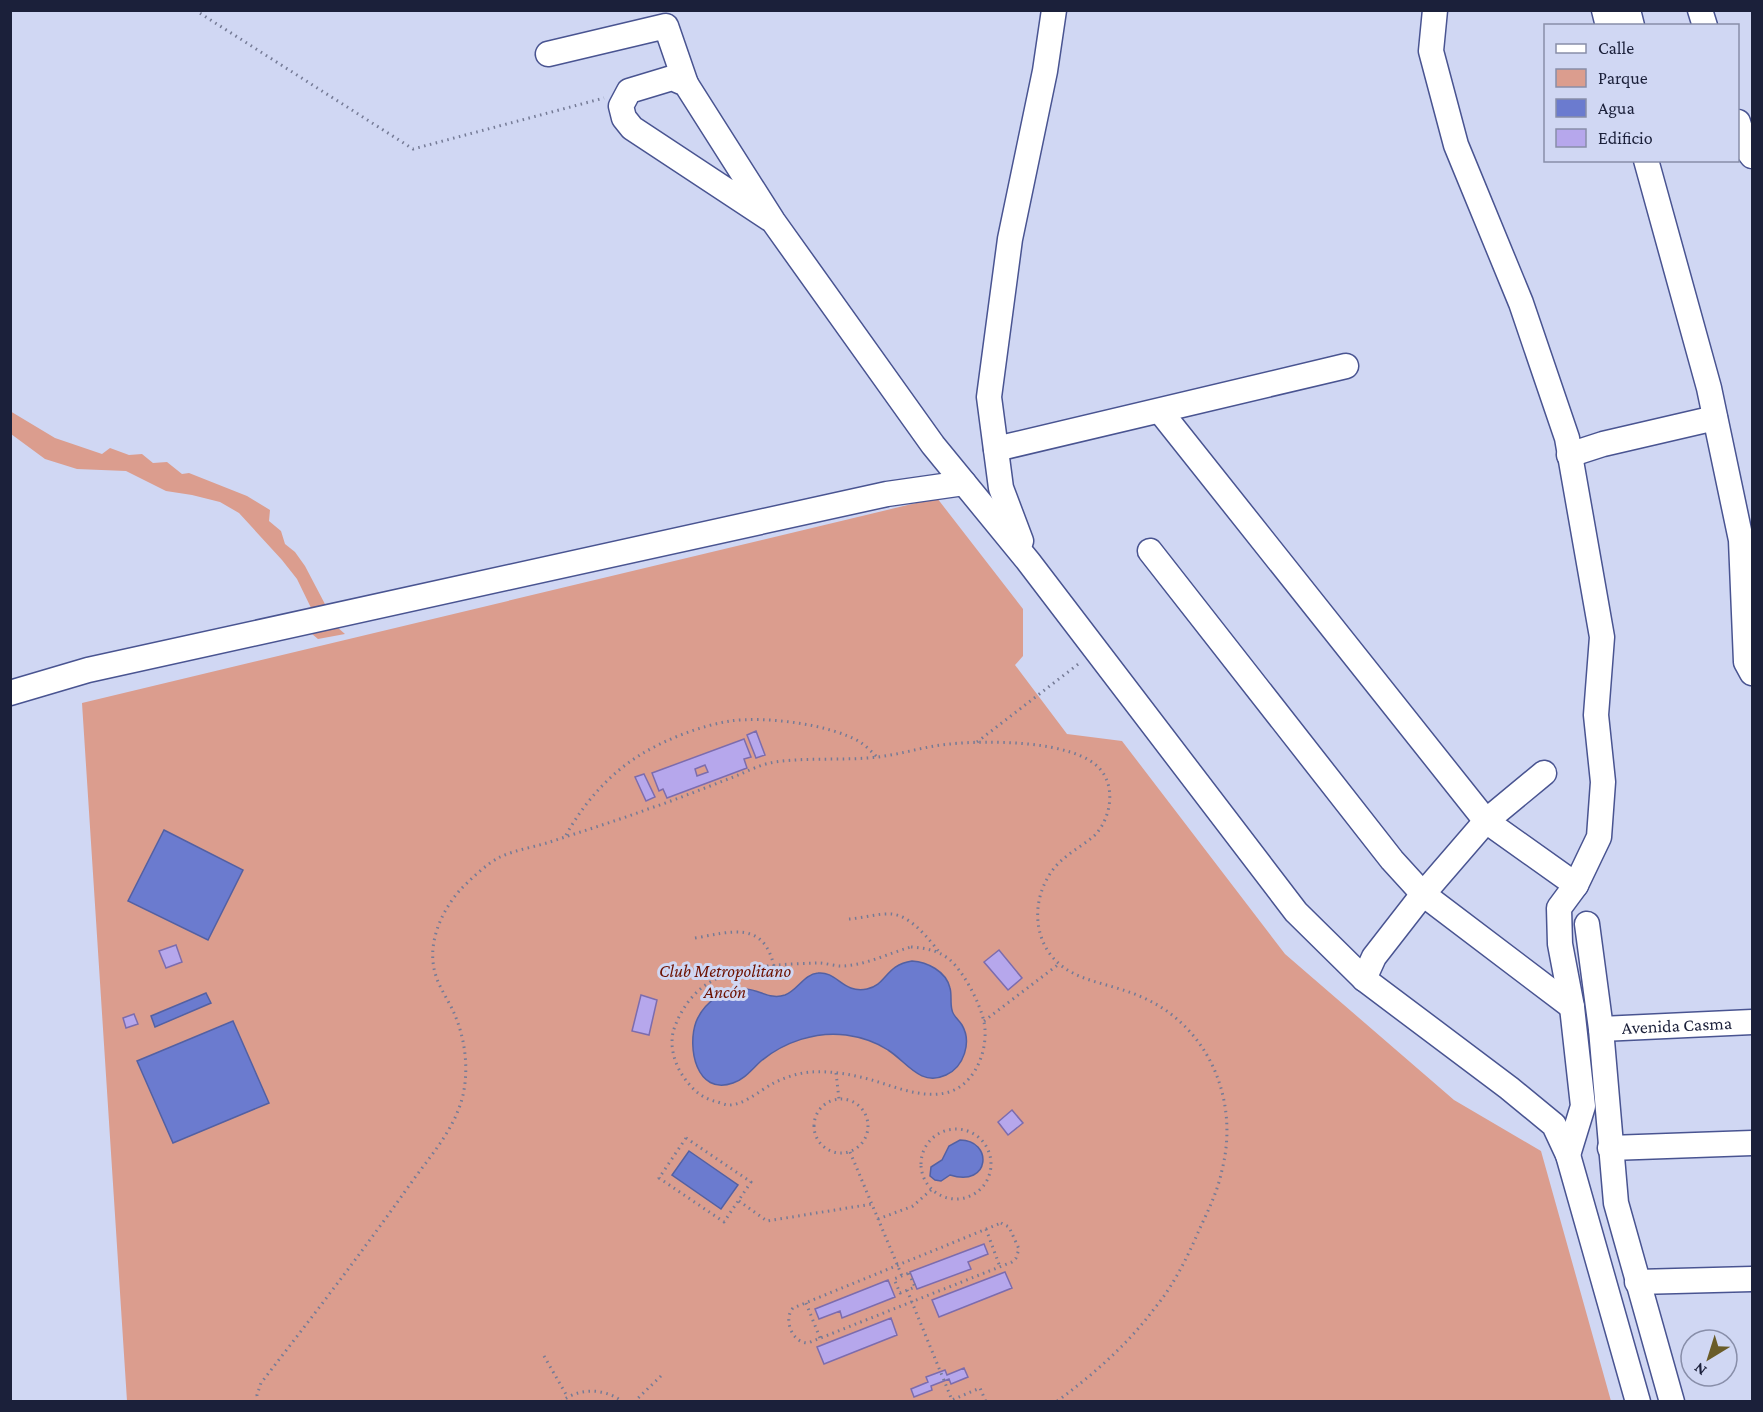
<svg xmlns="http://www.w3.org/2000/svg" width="1763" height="1412" viewBox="0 0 1763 1412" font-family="'Crimson Pro',serif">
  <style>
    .green { fill: #db9d8e }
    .water { fill: #6b7bcf; stroke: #5360a2; stroke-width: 1.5 }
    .building { fill: #b6a7ec; stroke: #7c6cad; stroke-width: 1.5; fill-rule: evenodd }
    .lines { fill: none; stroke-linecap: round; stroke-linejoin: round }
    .minor-casing { stroke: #495491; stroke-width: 27 }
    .path { stroke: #757b96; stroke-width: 3; stroke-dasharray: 1.5 4.5; stroke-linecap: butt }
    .minor { stroke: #fff; stroke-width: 24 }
    .labels { text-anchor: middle; stroke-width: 6; stroke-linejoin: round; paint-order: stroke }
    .park-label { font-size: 18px; font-style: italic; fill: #6c1100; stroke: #d0d7f3 }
    .street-label { font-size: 18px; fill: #1b203a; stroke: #d0d7f3 }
  </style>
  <rect width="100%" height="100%" fill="#d0d7f3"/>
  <!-- green -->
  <path class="green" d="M10 411 55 438 102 454 110 448 129 455 142 454 153 463 167 462 182 474 189 473 247 496 270 510 269 521 281 531 285 544 295 552 305 566 337 627 345 634 318 639 312 634 314 614 297 579 282 560 239 513 220 502 192 495 166 491 126 471 77 469 45 459 11 434Z
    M937 498 1023 609V656L1015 665 1067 734 1122 741 1285 954 1454 1100 1541 1151 1611 1401H127L82 703Z"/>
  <!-- water -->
  <path class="water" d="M164 830 243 870 208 940 128 901Z
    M912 961C927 962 946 971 950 988 952 995 950 1003 952 1010 953 1016 959 1020 962 1025 972 1042 964 1067 946 1075 920 1087 907 1062 888 1050 876 1042 860 1037 846 1035 816 1031 784 1042 761 1061 752 1069 745 1079 733 1083 696 1096 687 1047 696 1022 704 1002 724 988 746 989 760 990 770 1000 785 995 798 990 804 974 818 973 837 971 843 994 867 989 887 985 885 965 912 961Z
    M206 993 211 1003 155 1027 151 1016Z
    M233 1021 269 1103 173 1143 137 1061Z
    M960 1140C993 1140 991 1188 950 1175L941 1181 935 1180 930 1176 931 1167 942 1160 949 1146Z
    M689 1151 738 1185 721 1209 672 1175Z"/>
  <!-- building -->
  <path class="building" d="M756 731 765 755 756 758 747 735Z
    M744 739 751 757 744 759 747 768 667 798 663 789 659 791 652 773ZM705 765 708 772 697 776 695 769Z
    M644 774 655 797 646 801 635 777Z
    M176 945 182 962 166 968 159 951Z
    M999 950 1022 978 1008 990 984 962Z
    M641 995 657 1000 649 1035 632 1031Z
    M134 1014 138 1024 126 1028 123 1018Z
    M1012 1110 1023 1123 1008 1135 998 1122Z
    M984 1244 988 1254 968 1262 971 1269 917 1289 910 1272Z
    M1005 1272 1012 1288 939 1317 932 1300Z
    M888 1280 895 1297 842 1318 840 1311 819 1319 815 1309Z
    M891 1318 897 1335 824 1364 817 1347Z
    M964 1368 968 1377 951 1384 949 1379 931 1386 932 1390 914 1397 911 1389 928 1382 926 1377 945 1370 947 1375Z"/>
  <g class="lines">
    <defs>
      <g id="minor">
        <path d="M1435 10 1431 51 1456 145 1521 303 1567 438 1602 637 1596 715 1603 782 1599 837 1576 885 1559 908 1560 944 1572 1007 1583 1106 1568 1155"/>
        <path d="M1604 10 1608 26"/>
        <path d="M1628 10 1632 26"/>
        <path d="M1700 10 1705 26"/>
        <path d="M548 54 666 26 686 84"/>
        <path d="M1738 122 1746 148 1752 156"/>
        <path d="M1646 160 1709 388 1741 540 1746 662 1752 673"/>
        <path d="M773 221 632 128 624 118 621 106 629 91 672 78 686 84 773 221 933 445 1028 561 1296 912 1364 979 1509 1088 1554 1125 1568 1155 1638 1402"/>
        <path d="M1160 411 1486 821 1576 885"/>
        <path d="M996 449 1346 366"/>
        <path d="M1569 455 1603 444 1715 418"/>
        <path d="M1021 541 1001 488 989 397 1010 239 1045 71 1054 10"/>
        <path d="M1150 551 1392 860 1423 894 1572 1007"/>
        <path d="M10 693 88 670 887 494 964 483"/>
        <path d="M1587 924 1601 1029 1616 1203 1672 1402"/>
        <path d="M1364 979 1374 957 1423 894 1486 821 1544 773"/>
        <path id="s1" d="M1601 1029 1752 1022"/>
        <path d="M1610 1148 1752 1143"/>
        <path d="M1637 1282 1752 1279"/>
      </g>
    </defs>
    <!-- minor casing -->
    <use href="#minor" class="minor-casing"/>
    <!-- path -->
    <path class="path" d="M195 10 413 149 604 98
      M977 742 1081 662
      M566 835C584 803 609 774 640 755 666 739 700 726 730 721 764 716 830 724 860 742 866 746 872 752 877 757
      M849 919C863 918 879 913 892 914 911 916 929 939 940 953
      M695 938C731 932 763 920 774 966
      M911 947C925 948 937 950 949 959 964 972 980 1003 984 1022 989 1047 977 1081 952 1091 922 1102 889 1083 860 1077 844 1073 827 1071 811 1072 797 1073 783 1078 772 1084 759 1091 743 1106 727 1105 723 1104 718 1102 714 1101 700 1097 691 1088 683 1076 674 1063 669 1044 674 1029 681 1008 696 988 716 979 747 965 786 964 819 963 826 963 834 966 841 966 864 966 889 953 911 947Z
      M984 1021 1059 964
      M836 1073 839 1099
      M814 1126a27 27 0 1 1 54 0a27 27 0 1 1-54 0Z
      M921 1164a35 35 0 1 1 70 0a35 35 0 1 1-70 0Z
      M686 1138 751 1182 724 1222 659 1178Z
      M850 1152 902 1276
      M739 1201 767 1221 872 1204
      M878 1219 913 1206 932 1189
      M1001 1223 1009 1227 1019 1249 1016 1258 1012 1262 808 1343C792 1343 783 1319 793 1308Z
      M986 1229 1000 1267
      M909 1273 915 1287 900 1293 894 1279Z
      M907 1290 952 1400 980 1388 986 1402
      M806 1303 820 1338
      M544 1356 567 1396
      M258 1402 257 1395 261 1383C312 1317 363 1251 411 1183 431 1155 455 1129 463 1095 469 1068 465 1038 454 1013 449 1001 440 989 436 976 426 946 440 913 460 890 471 879 486 864 500 857 515 850 534 847 550 842 583 831 616 821 648 809 678 799 707 787 736 776 748 771 761 764 775 762 809 757 844 761 878 757 902 754 926 746 950 744 986 740 1075 740 1100 769 1116 787 1111 818 1095 835 1085 844 1072 851 1062 860 1036 883 1029 925 1050 954 1068 978 1096 981 1123 990 1142 996 1161 1005 1177 1019 1220 1056 1236 1115 1222 1170 1218 1190 1209 1209 1200 1228 1188 1256 1174 1285 1154 1309 1127 1345 1093 1375 1056 1402
      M561 1402C579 1387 605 1388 623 1402
      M634 1402 662 1375"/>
    <!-- minor -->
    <use href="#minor" class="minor"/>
  </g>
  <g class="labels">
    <!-- park labels -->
    <g class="park-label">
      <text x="725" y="977">Club Metropolitano<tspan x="725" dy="21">Ancón</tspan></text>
    </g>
    <!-- street labels -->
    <g class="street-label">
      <text dy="6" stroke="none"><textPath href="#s1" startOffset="76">Avenida Casma</textPath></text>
    </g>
  </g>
  <!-- border -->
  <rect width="1763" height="1412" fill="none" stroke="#1b203a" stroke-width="24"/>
  <!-- legend -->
  <rect x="1544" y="24" width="195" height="138" fill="#d0d7f3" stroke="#888ea9" stroke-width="1.5"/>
  <rect x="1556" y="44" width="30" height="9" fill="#ffffff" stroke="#888ea9" stroke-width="1.5"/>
  <text x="1598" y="54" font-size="18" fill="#1b203a">Calle</text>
  <rect x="1556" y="69" width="30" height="18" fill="#db9d8e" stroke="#888ea9" stroke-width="1.5"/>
  <text x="1598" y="84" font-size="18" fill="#1b203a">Parque</text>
  <rect x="1556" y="99" width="30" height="18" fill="#6b7bcf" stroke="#888ea9" stroke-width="1.5"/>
  <text x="1598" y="114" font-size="18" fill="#1b203a">Agua</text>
  <rect x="1556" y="129" width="30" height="18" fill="#b6a7ec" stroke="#888ea9" stroke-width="1.5"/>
  <text x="1598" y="144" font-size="18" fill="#1b203a">Edificio</text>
  <!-- north arrow -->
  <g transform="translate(1709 1358) rotate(218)"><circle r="28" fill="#d0d7f3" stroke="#888ea9" stroke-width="1.5"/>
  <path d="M0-4.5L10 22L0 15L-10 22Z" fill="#6a5c29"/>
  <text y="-9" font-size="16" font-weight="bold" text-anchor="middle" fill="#1b203a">N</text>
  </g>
</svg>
